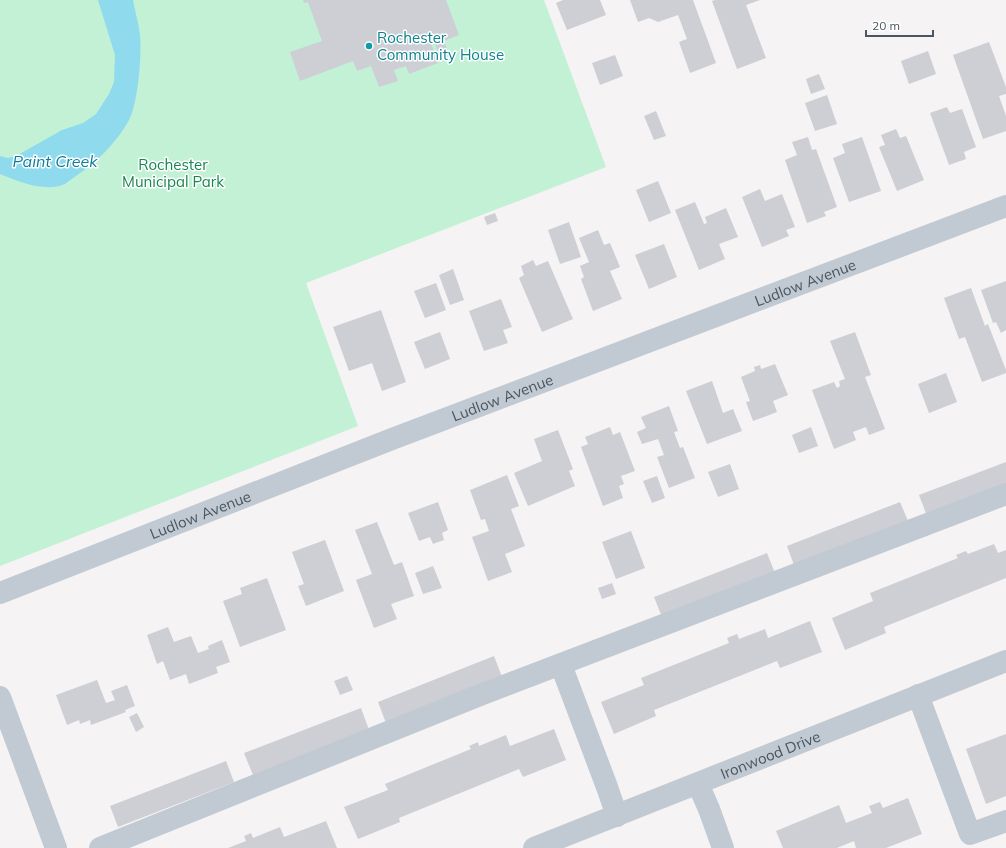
<svg xmlns="http://www.w3.org/2000/svg" width="1006" height="848" font-family="Mulish,sans-serif">
	<style>
		.green { fill: #c3f1d5 }
		.water { fill: #90daee }
		.building { fill: #cdcfd5 }
		.lines { fill: none; stroke-linecap: round; stroke-linejoin: round }
		.minor { stroke: #c1cad2; stroke-width: 22 }
		.culture-dot { fill: #0f9aa8; stroke: #fff; stroke-width: 1.5 }
		.labels { text-anchor: middle; dominant-baseline: central; stroke-width: 3; stroke-linejoin: round; paint-order: stroke }
		.culture-label { font-size: 15px; fill: #0d838f; stroke: #fff; text-anchor: start }
		.park-label { font-size: 15px; fill: #17864f; stroke: #fff }
		.street-label { font-size: 15px; fill: #4a5661; stroke: #fff }
		.water-label { font-size: 16px; font-style: italic; fill: #0c7c9b; stroke: #fff }
	</style>
	<rect width="100%" height="100%" fill="#f5f3f3"/>
	<polygon class="green" points="0,0 544,0 606,167 306,283 358,426 0,566"/>
	<path class="water" d="M98,0H133C135,12 139,24 140,36C142,54 138,104 129,120C120,137 102,157 87,168C80,173 72,179 65,184C46,193 17,181 0,174V156L8,158L16,156L62,130L83,123L96,114L109,94L114,82L115,55Z"/>
	<g class="building">
		<polygon points="303,0 446,0 459,35 444,41 447,49 438,52 433,38 430,40 438,63 409,74 406,66 394,70 398,81 379,87 371,66 357,71 353,61 300,81 290,52 322,41 308,2 304,3"/>
		<polygon points="563,0 600,0 606,15 567,30 556,3"/>
		<polygon points="630,0 693,0 716,63 690,73 679,42 687,39 678,15 658,22 649,18 638,22"/>
		<polygon points="715,0 760,0 746,5 766,58 737,69 712,1"/>
		<polygon points="989,42 1006,87 1006,94 999,96 1006,116 1006,131 983,139 953,55"/>
		<polygon points="928,51 936,74 909,84 901,61"/>
		<polygon points="615,55 623,76 600,85 592,63"/>
		<polygon points="819,74 825,89 811,94 806,79"/>
		<polygon points="827,95 837,124 815,131 805,103"/>
		<polygon points="947,107 950,113 962,109 976,147 964,152 966,159 949,165 930,113"/>
		<polygon points="656,111 666,136 654,140 644,116"/>
		<polygon points="896,129 900,138 906,136 924,180 897,191 879,147 885,145 881,135"/>
		<polygon points="808,137 812,150 816,149 837,207 824,212 826,216 807,223 785,160 797,155 792,142"/>
		<polygon points="862,137 881,191 849,202 833,158 845,153 842,144"/>
		<polygon points="658,181 671,213 649,222 636,190"/>
		<polygon points="760,189 765,201 782,194 795,227 786,230 789,236 762,247 742,197"/>
		<polygon points="695,202 704,224 707,223 705,217 726,208 738,237 719,244 725,259 699,270 675,210"/>
		<polygon points="495,213 498,221 487,225 484,217"/>
		<polygon points="569,222 581,257 560,264 548,230"/>
		<polygon points="598,230 604,245 610,243 620,267 610,271 622,299 593,311 581,279 584,277 580,266 589,262 579,238"/>
		<polygon points="664,244 677,277 649,289 635,255"/>
		<polygon points="533,260 536,266 548,261 573,319 542,332 519,278 524,275 521,266"/>
		<polygon points="453,269 464,300 450,305 439,275"/>
		<polygon points="1006,281 1006,330 1001,333 996,322 993,323 981,290"/>
		<polygon points="436,283 446,310 425,318 414,291"/>
		<polygon points="971,288 985,326 988,324 1006,370 1006,373 982,382 965,337 959,339 944,298"/>
		<polygon points="501,299 512,327 503,330 508,343 484,351 469,311"/>
		<polygon points="381,310 406,382 382,391 372,363 349,371 333,327"/>
		<polygon points="440,332 450,359 425,369 414,342"/>
		<polygon points="855,332 871,375 865,377 885,429 869,435 866,427 853,432 856,440 834,449 812,390 834,382 837,388 840,386 839,381 845,379 830,341"/>
		<polygon points="775,364 788,395 773,401 777,412 753,421 746,402 750,401 741,377 755,371 754,367 760,365 761,369"/>
		<polygon points="946,373 957,402 929,413 918,384"/>
		<polygon points="712,381 723,413 733,409 742,431 707,444 686,391"/>
		<polygon points="669,406 678,431 674,432 680,448 683,447 695,478 669,488 657,457 664,455 658,439 642,444 637,432 646,428 641,417"/>
		<polygon points="610,427 613,435 620,432 635,471 621,476 624,484 619,486 623,498 603,506 581,447 588,444 585,437"/>
		<polygon points="811,427 818,446 799,453 792,435"/>
		<polygon points="558,430 573,469 569,471 575,486 528,506 514,473 542,461 534,439"/>
		<polygon points="1006,462 1006,485 927,516 919,495"/>
		<polygon points="730,464 739,489 718,497 708,472"/>
		<polygon points="507,475 519,506 511,509 525,546 505,554 512,572 488,581 472,537 489,531 485,519 481,520 470,490"/>
		<polygon points="657,476 665,498 652,503 643,481"/>
		<polygon points="438,502 448,530 442,533 444,540 433,544 430,537 419,541 408,513"/>
		<polygon points="900,502 908,521 794,565 787,546"/>
		<polygon points="377,522 394,565 402,562 414,596 391,604 397,619 374,628 356,580 372,574 355,530"/>
		<polygon points="631,531 645,568 616,579 602,542"/>
		<polygon points="325,540 344,591 306,606 298,586 304,584 292,552"/>
		<polygon points="994,544 998,553 1006,550 1006,578 884,627 886,633 845,650 832,618 873,601 870,593 958,558 956,555 966,551 968,554"/>
		<polygon points="767,553 775,573 662,617 654,597"/>
		<polygon points="433,566 442,588 423,594 415,573"/>
		<polygon points="267,578 286,630 240,647 223,601 242,594 240,588"/>
		<polygon points="612,583 616,594 602,599 598,588"/>
		<polygon points="810,621 822,652 780,668 777,661 654,710 656,716 614,734 601,702 644,685 641,678 729,643 727,638 737,634 739,639 765,629 768,638"/>
		<polygon points="168,627 174,642 191,636 198,653 209,649 208,646 222,640 230,662 216,667 218,673 189,684 186,674 170,680 163,661 157,664 147,635"/>
		<polygon points="494,656 502,677 386,723 378,702"/>
		<polygon points="347,676 353,690 340,695 334,681"/>
		<polygon points="97,680 106,703 115,700 111,691 127,685 135,706 125,710 126,712 91,725 90,720 80,724 79,720 67,725 56,695"/>
		<polygon points="361,708 369,730 253,775 244,753"/>
		<polygon points="137,713 144,727 136,732 129,717"/>
		<polygon points="554,729 566,760 523,777 519,769 399,818 400,822 358,839 344,807 388,790 385,784 471,749 469,746 478,742 479,746 506,735 510,746"/>
		<polygon points="1006,734 1006,796 986,804 966,749"/>
		<polygon points="226,761 234,782 118,827 110,806"/>
		<polygon points="908,798 922,834 886,848 856,848 854,841 837,848 783,848 776,831 839,805 846,823 872,813 869,806 880,802 883,808"/>
		<polygon points="326,821 337,848 228,848 246,841 244,836 251,833 253,838 280,827 284,837"/>
	</g>
	<g class="lines">
		<g class="minor">
			<path id="s1" d="M0,593L392,439L1006,206"/>
			<polyline points="561,665 607,787 617,816"/>
			<polyline points="918,695 970,834 1006,821"/>
			<polyline points="0,697 56,848"/>
			<polyline points="698,784 709,809 723,848"/>
			<polyline points="100,848 480,695 1006,494"/>
			<path id="s2" d="M534,848L1006,661"/>
		</g>
	</g>
	<circle class="culture-dot" cx="369" cy="46" r="4"/>
	<g class="labels">
		<g class="culture-label">
			<text x="377" y="37">Rochester<tspan x="377" dy="17">Community House</tspan></text>
		</g>
		<g class="park-label">
			<text x="173" y="164">Rochester<tspan x="173" dy="17">Municipal Park</tspan></text>
		</g>
		<g class="street-label">
			<text stroke="none"><textPath href="#s1" startOffset="863">Ludlow Avenue</textPath></text>
			<text stroke="none"><textPath href="#s1" startOffset="539">Ludlow Avenue</textPath></text>
			<text stroke="none"><textPath href="#s1" startOffset="215">Ludlow Avenue</textPath></text>
			<text stroke="none"><textPath href="#s2" startOffset="254">Ironwood Drive</textPath></text>
		</g>
		<g class="water-label">
			<text x="55" y="161">Paint Creek</text>
		</g>
	</g>
	<path d="M866 30v6h67v-6" fill="none" stroke="#4a5661" stroke-width="2"/>
	<text x="872" y="30" font-size="12" fill="#4a5661" stroke="#ffffff" stroke-width="3" paint-order="stroke">20 m</text>
</svg>
